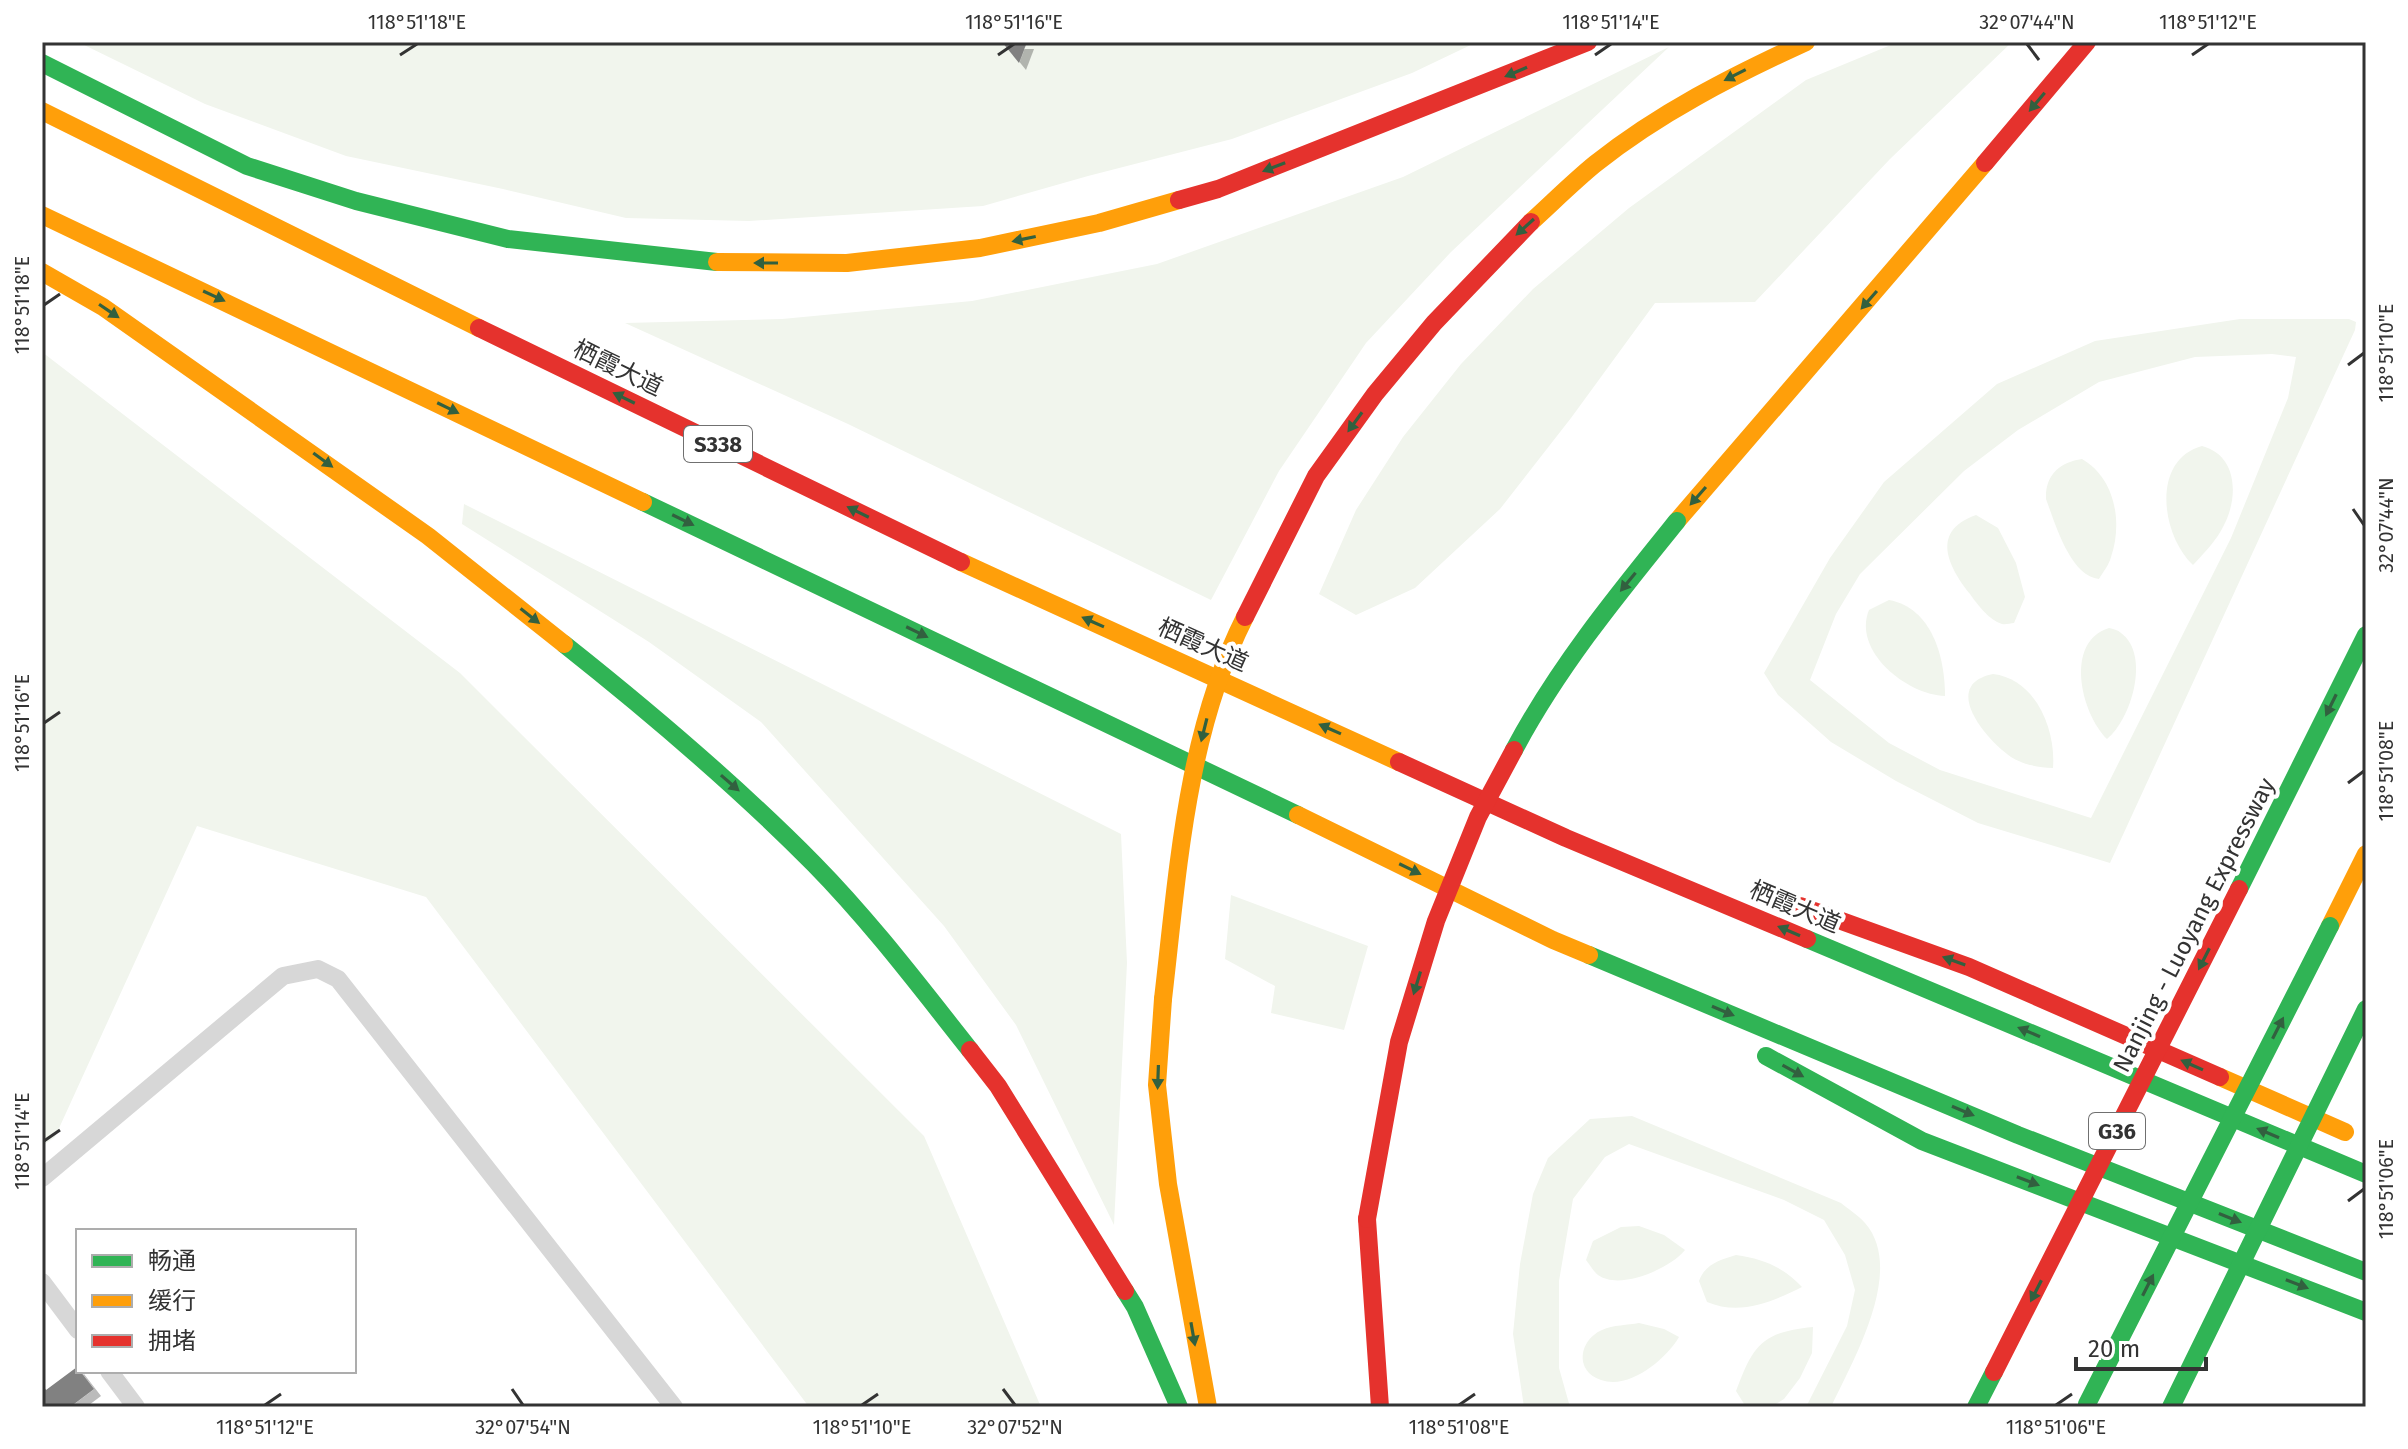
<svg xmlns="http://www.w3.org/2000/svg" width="2408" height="1449" font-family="'Fira Sans','Noto Sans SC',sans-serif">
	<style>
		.green { fill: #f1f5ed; fill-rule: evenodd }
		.building { fill: #818181; filter: url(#shadow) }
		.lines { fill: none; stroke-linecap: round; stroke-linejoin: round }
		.lane { stroke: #d7d7d7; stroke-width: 18 }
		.fast { stroke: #30b455; stroke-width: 18 }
		.slow { stroke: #ff9f0a; stroke-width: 18 }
		.jam { stroke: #e5322d; stroke-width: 18 }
		.fast-bridge { stroke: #30b455; stroke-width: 18 }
		.slow-bridge { stroke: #ff9f0a; stroke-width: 18 }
		.jam-bridge { stroke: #e5322d; stroke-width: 18 }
		.oneway { fill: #32603f }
		.ticks { fill: none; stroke: #333; stroke-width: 3 }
		.labels { text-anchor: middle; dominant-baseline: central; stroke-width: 8; stroke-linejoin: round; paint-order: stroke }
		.shield { fill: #fff; stroke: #707070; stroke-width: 2 }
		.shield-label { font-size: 22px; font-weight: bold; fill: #333 }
		.street-label { font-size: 24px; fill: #333; stroke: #fff }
		.neatline { fill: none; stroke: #333; stroke-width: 3 }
		.ticks-label { font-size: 20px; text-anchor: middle; fill: #333 }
	</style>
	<defs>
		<filter id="shadow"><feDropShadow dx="7" dy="7" stdDeviation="0" flood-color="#0004"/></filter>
	</defs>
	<rect width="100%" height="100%" fill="#fff"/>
	<g class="green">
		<polygon points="78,42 1477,42 1412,73 1232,139 1088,176 983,206 749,221 626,218 503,189 346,156 205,104"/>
		<polygon points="1898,42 2012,42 1890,159 1755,302 1655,303 1571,418 1500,509 1415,588 1356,615 1319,594 1356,510 1403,437 1461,364 1533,289 1629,208 1806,80"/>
		<polygon points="1669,47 1451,252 1366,343 1279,471 1211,600 848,424 625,323 782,319 972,301 1157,264 1403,177"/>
		<path d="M2240,319H2349L2356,322L2355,330L2110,863L1978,823L1896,781L1831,742L1778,695L1764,673L1830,558L1884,482L1997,384L2095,341ZM2272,354L2296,357L2288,398L2231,538L2091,818L1940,770L1889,743L1810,680L1836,614L1860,574L1964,471L2018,430L2099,382L2195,357Z"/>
		<polygon points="42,352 460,673 924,1136 1041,1407 809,1407 426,897 197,826 55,1137 42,1146"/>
		<path d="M2202,446C2237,455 2239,496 2224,525C2217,540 2204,553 2193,565C2161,535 2151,460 2202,446Z"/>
		<path d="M2082,459C2115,478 2123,522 2111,557C2109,565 2103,572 2099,579C2070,576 2055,523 2046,499C2045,475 2060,462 2082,459Z"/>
		<polygon points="464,504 1121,834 1127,963 1114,1225 1016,1025 944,926 761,722 649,642 462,524"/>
		<path d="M1976,515L1998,528L2016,563L2025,597L2014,623C2010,623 2006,625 2002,624C1989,620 1977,604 1970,594C1947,565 1931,531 1976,515Z"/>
		<path d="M1889,600C1932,608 1945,657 1945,696C1907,695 1852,651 1869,610Z"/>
		<path d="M2109,628C2113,629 2118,630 2121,633C2151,655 2131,720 2107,739C2081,713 2064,642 2109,628Z"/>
		<path d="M1993,674C2036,679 2056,730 2053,768C2037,767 2024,765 2011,757C1987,741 1939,685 1993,674Z"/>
		<polygon points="1231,895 1368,946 1344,1030 1271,1013 1275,986 1225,959"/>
		<path d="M1632,1116L1841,1203C1848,1209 1858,1215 1865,1223C1906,1270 1853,1360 1831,1407H1806L1847,1326L1855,1290L1845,1255L1824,1220L1784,1200L1629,1144L1605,1157L1573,1199L1559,1281V1368L1570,1407H1524L1513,1334L1520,1264L1533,1194L1548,1158L1590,1119Z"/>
		<path d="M1639,1226L1664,1235L1685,1250C1671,1268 1620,1291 1598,1275C1594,1272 1590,1265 1586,1260L1593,1241L1621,1227Z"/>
		<path d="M1736,1255C1764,1259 1783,1267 1802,1287C1772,1302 1740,1316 1707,1302L1699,1281C1705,1264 1720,1260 1736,1255Z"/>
		<path d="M1639,1323L1664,1329L1679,1337C1666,1359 1630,1390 1601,1380C1574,1371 1579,1340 1602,1330C1613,1325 1628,1325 1639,1323Z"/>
		<path d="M1813,1327L1812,1353L1800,1378L1784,1399L1771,1407H1746L1736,1391C1753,1345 1762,1332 1813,1327Z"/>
	</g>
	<g class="building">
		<polygon points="1002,42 1027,42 1019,63"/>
		<polygon points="77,1367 94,1389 70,1407 42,1407 42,1384 46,1390"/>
	</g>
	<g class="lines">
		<g class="lane">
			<polyline points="42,1178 283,976 318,969 338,979 674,1407"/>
			<polyline points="42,1282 78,1330"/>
			<polyline points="109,1371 136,1407"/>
		</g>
		<g class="fast">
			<polyline points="42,63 247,166 356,201 508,239 717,262"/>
			<polyline points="643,502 1298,815"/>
			<path d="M564,644C651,713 736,785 814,864C871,922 920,987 970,1050"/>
			<polyline points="2239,889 2366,635"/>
			<polyline points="1807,939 2366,1174"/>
			<polyline points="1589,955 2018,1135 2366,1272"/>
			<polyline points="1766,1056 1922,1141 2366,1312"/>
			<polyline points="1125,1291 1135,1307 1179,1407"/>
			<polyline points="1976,1407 1994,1372"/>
		</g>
		<g class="slow">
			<polyline points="42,111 479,328"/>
			<polyline points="42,215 643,502"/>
			<polyline points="717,262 847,263 980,248 1099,223 1179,200"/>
			<polyline points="42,272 103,307 428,536 564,644"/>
			<polyline points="1677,521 1985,163"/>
			<polyline points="961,562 1399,762"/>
			<polyline points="1298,815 1553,940 1589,955"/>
			<polyline points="2330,926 2366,854"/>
			<polyline points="1163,999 1157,1085 1168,1184 1208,1407"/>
			<polyline points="2220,1077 2345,1132"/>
		</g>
		<g class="jam">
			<polyline points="1985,163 2087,42"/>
			<polyline points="1179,200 1218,189 1588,42"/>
			<polyline points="479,328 961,562"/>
			<polyline points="1399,762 1566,838 1807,939"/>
			<polyline points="1800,906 1969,967 2220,1077"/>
			<polyline points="970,1050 998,1086 1125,1291"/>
			<polyline points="1367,1219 1380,1407"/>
		</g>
		<g class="fast-bridge">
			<path d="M1514,750C1558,667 1618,594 1677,521"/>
			<polyline points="2087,1404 2330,926"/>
			<polyline points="2171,1407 2366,1009"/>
		</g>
		<g class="slow-bridge">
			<path d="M1531,222C1552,203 1573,182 1595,164C1659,113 1732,76 1806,42"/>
			<path d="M1163,999C1178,871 1186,734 1245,617"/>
		</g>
		<g class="jam-bridge">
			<polyline points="1245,617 1316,476 1375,394 1434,323 1531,222"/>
			<polyline points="1367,1219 1399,1042 1436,921 1478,817 1514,750"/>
			<polyline points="1994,1372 2239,889"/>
		</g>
	</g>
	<defs><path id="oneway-solid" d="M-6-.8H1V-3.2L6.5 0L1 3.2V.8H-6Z" transform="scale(2)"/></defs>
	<g class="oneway">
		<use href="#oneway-solid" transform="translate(1516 72) rotate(157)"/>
		<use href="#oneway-solid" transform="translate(1735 75) rotate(153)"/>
		<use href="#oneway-solid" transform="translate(2037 102) rotate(130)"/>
		<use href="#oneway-solid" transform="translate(1274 167) rotate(159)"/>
		<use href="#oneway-solid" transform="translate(1525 227) rotate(138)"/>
		<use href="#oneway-solid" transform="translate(1024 239) rotate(168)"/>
		<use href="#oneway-solid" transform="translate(766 263) rotate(-180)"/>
		<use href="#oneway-solid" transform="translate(214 296) rotate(25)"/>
		<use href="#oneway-solid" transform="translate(1869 300) rotate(131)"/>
		<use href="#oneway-solid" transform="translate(109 311) rotate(34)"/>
		<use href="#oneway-solid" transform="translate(624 398) rotate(-154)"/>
		<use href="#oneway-solid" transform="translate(448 408) rotate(26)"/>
		<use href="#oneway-solid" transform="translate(1355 422) rotate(126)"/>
		<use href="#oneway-solid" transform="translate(323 460) rotate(36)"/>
		<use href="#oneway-solid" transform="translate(1698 496) rotate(131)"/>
		<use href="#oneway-solid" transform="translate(858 512) rotate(-154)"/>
		<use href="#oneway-solid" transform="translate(683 520) rotate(26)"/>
		<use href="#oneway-solid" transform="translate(1628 582) rotate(129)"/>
		<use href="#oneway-solid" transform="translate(530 616) rotate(38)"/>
		<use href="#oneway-solid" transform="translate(1093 622) rotate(-156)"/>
		<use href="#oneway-solid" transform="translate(917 632) rotate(26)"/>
		<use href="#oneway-solid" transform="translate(2331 705) rotate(116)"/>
		<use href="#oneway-solid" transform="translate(1330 729) rotate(-156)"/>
		<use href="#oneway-solid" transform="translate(1204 730) rotate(104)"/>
		<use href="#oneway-solid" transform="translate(730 783) rotate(41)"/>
		<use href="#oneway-solid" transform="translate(1410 869) rotate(26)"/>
		<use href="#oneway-solid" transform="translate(1789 931) rotate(-157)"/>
		<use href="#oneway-solid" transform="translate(2204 959) rotate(117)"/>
		<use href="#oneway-solid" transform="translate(1954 961) rotate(-160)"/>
		<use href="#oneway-solid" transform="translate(1417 983) rotate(107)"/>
		<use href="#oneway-solid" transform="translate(1723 1011) rotate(23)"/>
		<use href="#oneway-solid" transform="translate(2278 1028) rotate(-63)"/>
		<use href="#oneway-solid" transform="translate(2029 1032) rotate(-157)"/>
		<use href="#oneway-solid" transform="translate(2192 1065) rotate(-156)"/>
		<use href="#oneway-solid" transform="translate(1793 1071) rotate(29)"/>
		<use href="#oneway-solid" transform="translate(1158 1077) rotate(92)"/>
		<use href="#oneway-solid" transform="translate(1963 1111) rotate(23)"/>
		<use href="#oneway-solid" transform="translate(2268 1133) rotate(-157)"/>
		<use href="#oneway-solid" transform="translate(2028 1181) rotate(21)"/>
		<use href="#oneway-solid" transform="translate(2230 1218) rotate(22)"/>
		<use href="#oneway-solid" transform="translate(2297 1284) rotate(21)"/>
		<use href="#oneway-solid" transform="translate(2148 1285) rotate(-63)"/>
		<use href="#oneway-solid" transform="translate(2036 1291) rotate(117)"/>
		<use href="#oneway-solid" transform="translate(1193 1334) rotate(80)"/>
	</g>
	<path class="ticks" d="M2027,44L2039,60M400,55L417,44M998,55L1014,44M1595,55L1611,44M2192,55L2208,44M44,305L60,294M2348,365L2364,353M2353,509L2364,525M44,723L60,712M2348,783L2364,771M44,1141L60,1130M2348,1201L2364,1189M512,1389L523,1405M1003,1389L1015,1405M265,1405L281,1394M862,1405L878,1394M1459,1405L1475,1394M2056,1405L2072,1394"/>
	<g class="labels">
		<g class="shield">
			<rect x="684" y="426" width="68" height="36" rx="6"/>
			<rect x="2089" y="1113" width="56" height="36" rx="6"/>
		</g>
		<g class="shield-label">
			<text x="718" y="444">S338</text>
			<text x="2117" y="1131">G36</text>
		</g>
		<g class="street-label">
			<text transform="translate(618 368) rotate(26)">栖霞大道</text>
			<text transform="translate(1203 645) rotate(24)">栖霞大道</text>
			<text transform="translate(1795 907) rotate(23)">栖霞大道</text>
			<text transform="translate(2194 925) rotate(-63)">Nanjing - Luoyang Expressway</text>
		</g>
	</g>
	<rect width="2408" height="1449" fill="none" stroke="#ffffff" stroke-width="88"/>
	<rect x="76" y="1229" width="280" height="144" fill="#ffffff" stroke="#adadad" stroke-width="2"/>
	<rect x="92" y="1255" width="40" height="12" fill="#30b455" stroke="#adadad" stroke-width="2"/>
	<text x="148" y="1269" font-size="24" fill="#333333">畅通</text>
	<rect x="92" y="1295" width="40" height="12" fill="#ff9f0a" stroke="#adadad" stroke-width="2"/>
	<text x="148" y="1309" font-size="24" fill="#333333">缓行</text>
	<rect x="92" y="1335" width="40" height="12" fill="#e5322d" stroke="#adadad" stroke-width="2"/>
	<text x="148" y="1349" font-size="24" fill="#333333">拥堵</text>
	<path d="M2076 1357v12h130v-12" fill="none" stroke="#333333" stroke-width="4"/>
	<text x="2088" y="1357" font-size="24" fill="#333333" stroke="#ffffff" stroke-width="6" paint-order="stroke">20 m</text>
	<rect x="44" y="44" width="2320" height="1361" class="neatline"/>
	<g class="ticks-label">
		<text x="417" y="29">118°51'18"E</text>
		<text x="1014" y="29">118°51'16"E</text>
		<text x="1611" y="29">118°51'14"E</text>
		<text x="2027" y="29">32°07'44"N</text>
		<text x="2208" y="29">118°51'12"E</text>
		<text transform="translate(22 305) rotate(-90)" y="7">118°51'18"E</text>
		<text transform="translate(2386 353) rotate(-90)" y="7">118°51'10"E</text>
		<text transform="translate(2386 525) rotate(-90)" y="7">32°07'44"N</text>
		<text transform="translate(22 723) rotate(-90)" y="7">118°51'16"E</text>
		<text transform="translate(2386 771) rotate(-90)" y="7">118°51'08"E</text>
		<text transform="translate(22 1141) rotate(-90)" y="7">118°51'14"E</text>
		<text transform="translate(2386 1189) rotate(-90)" y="7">118°51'06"E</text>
		<text x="265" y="1434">118°51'12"E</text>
		<text x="523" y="1434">32°07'54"N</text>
		<text x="862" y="1434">118°51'10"E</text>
		<text x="1015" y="1434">32°07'52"N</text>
		<text x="1459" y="1434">118°51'08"E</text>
		<text x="2056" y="1434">118°51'06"E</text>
	</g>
</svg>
